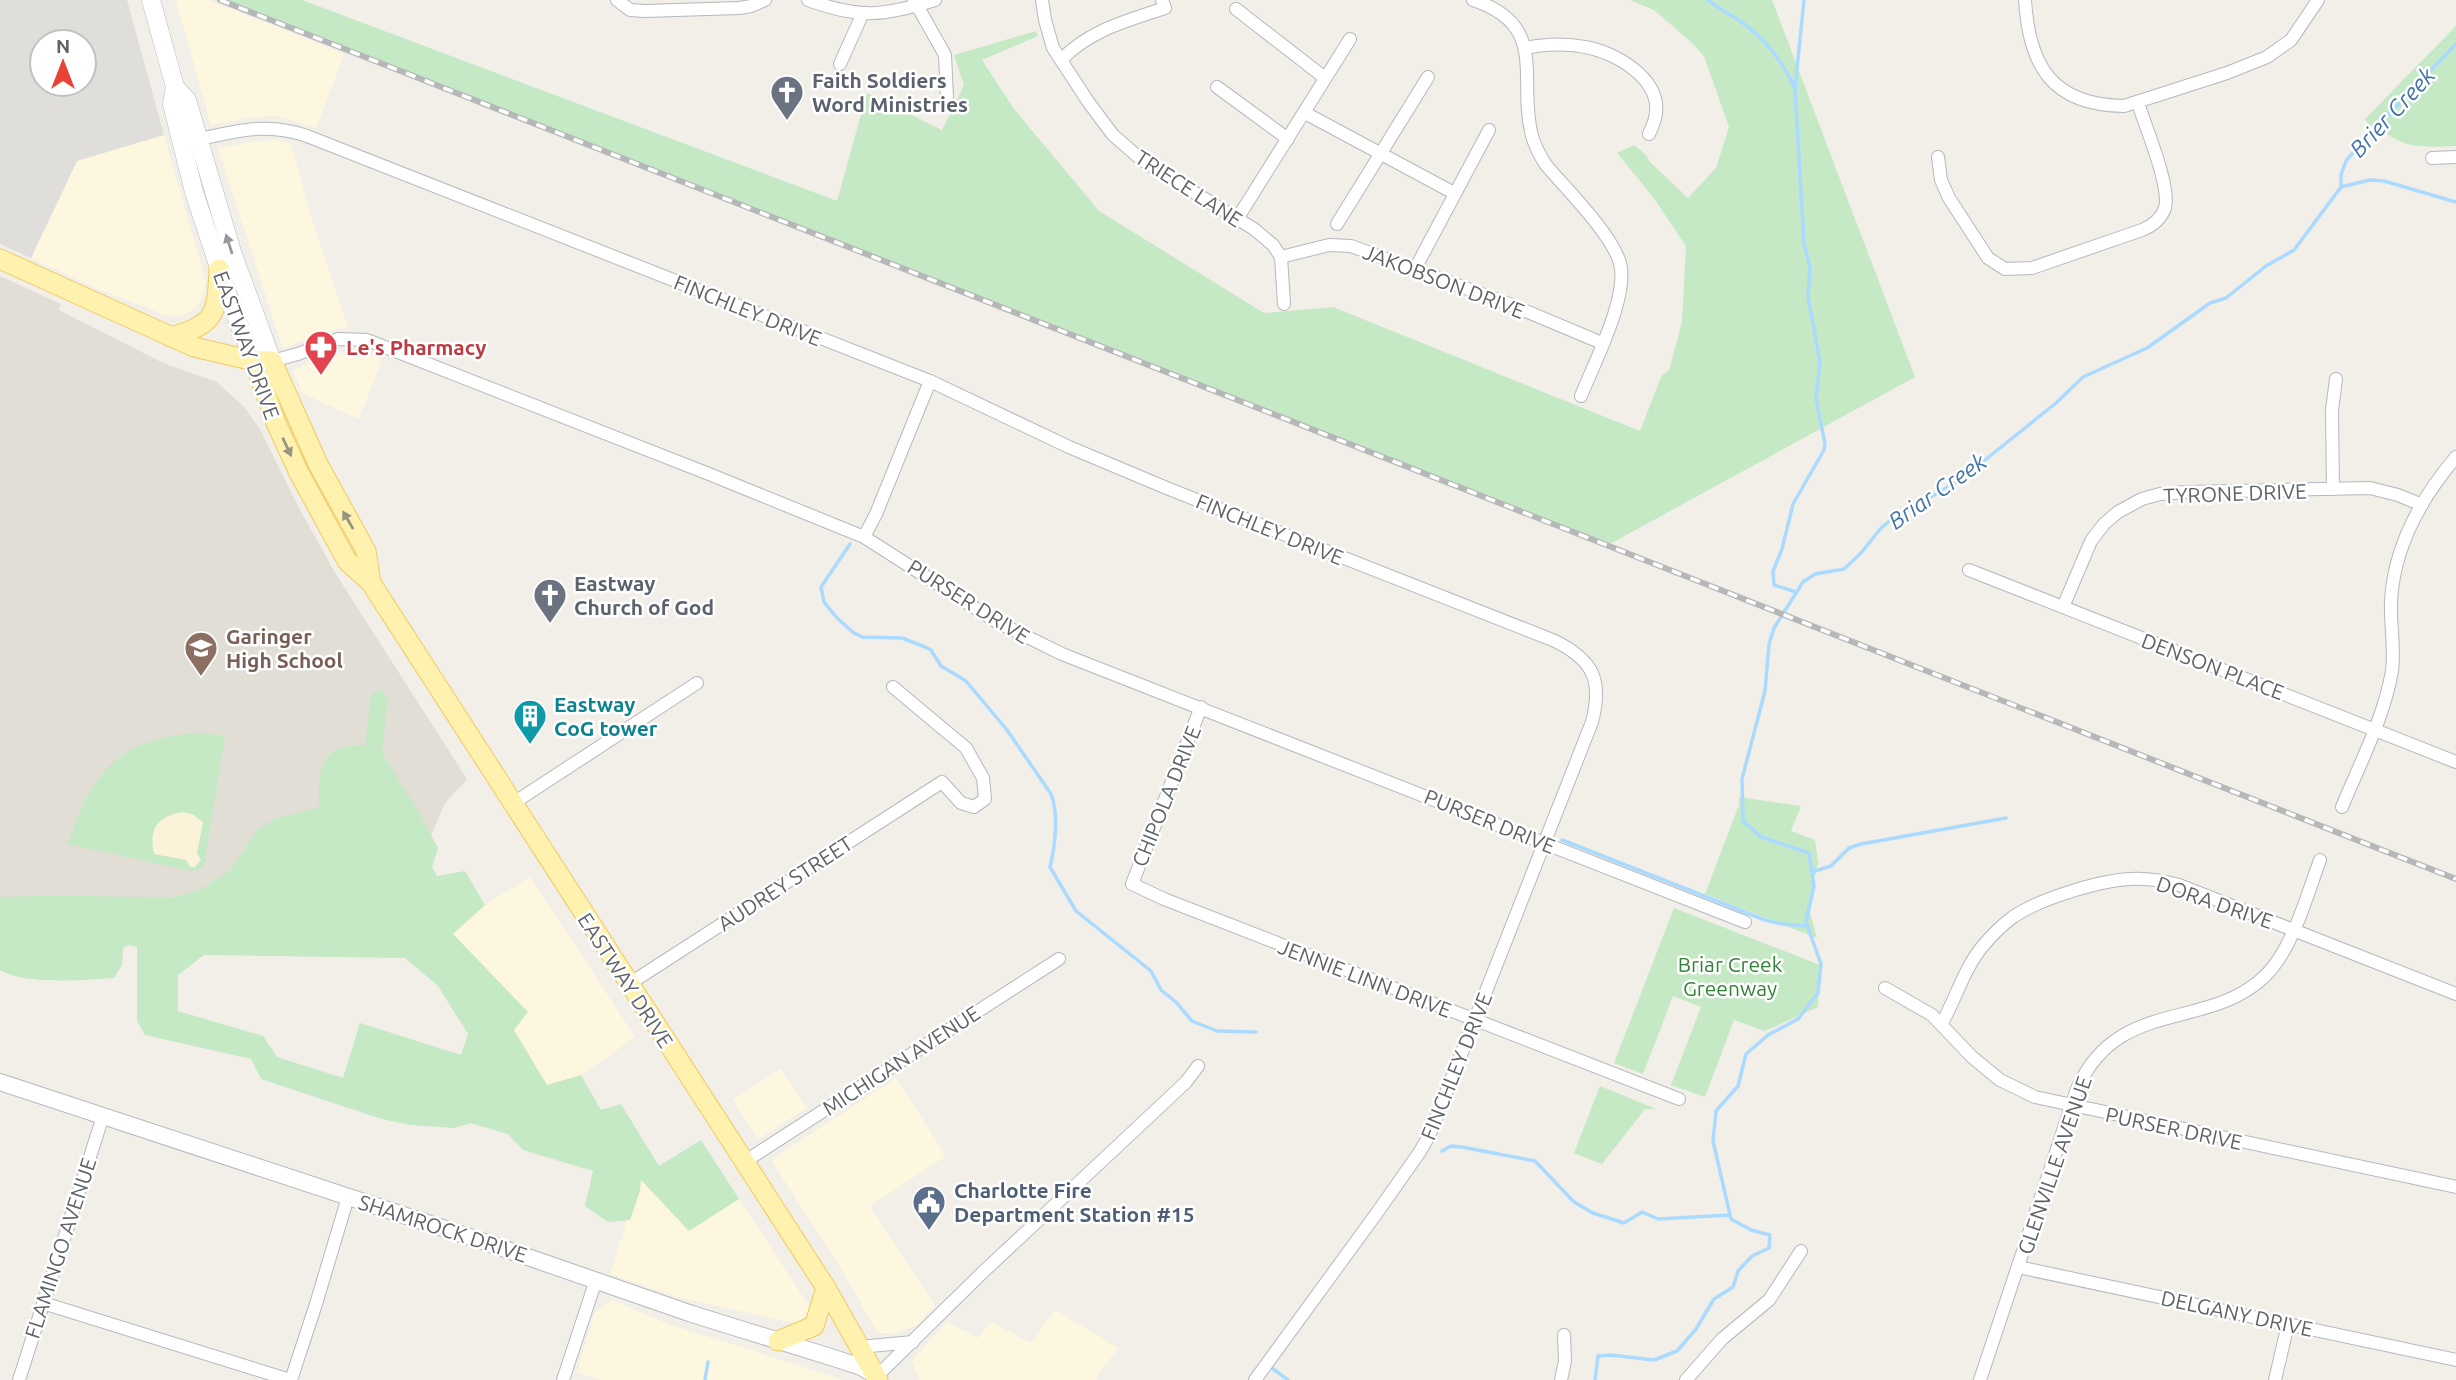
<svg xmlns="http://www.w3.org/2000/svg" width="2456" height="1380" font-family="Ubuntu,sans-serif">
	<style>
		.commercial { fill: #fef7e0 }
		.industrial { fill: #e0deda; fill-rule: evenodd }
		.education { fill: #e1ded6 }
		.green { fill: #c5e8c5; fill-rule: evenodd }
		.sand { fill: #fbf3d9 }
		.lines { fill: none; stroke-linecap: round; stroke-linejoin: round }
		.stream { stroke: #aadaff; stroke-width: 3.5 }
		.minor-casing { stroke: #b5b8bc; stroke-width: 14 }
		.tertiary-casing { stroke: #b5b8bc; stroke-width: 18 }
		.secondary-casing { stroke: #b6babf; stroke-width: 19 }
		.primary-casing { stroke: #f2c960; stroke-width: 21 }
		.minor { stroke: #fff; stroke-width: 12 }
		.tertiary { stroke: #fff; stroke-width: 16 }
		.secondary { stroke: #fff; stroke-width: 18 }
		.primary { stroke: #fff2af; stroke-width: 19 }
		.rail-casing { stroke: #b6b7b8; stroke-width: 6 }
		.rail { stroke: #fff; stroke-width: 3.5; stroke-dasharray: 10; stroke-linecap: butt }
		.oneway { fill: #979a9d }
		.oneway2 { fill: #979581 }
		.labels { text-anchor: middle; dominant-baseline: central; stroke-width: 5; stroke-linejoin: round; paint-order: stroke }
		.worship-label { font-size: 21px; font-weight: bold; fill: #5b616d; stroke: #fff; text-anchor: start }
		.street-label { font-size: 21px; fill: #5f6368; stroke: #fff }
		.health-label { font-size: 21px; font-weight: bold; fill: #be3a42; stroke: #fff; text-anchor: start }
		.education-label { font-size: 21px; font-weight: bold; fill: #785e54; stroke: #fff; text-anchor: start }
		.culture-label { font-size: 21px; font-weight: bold; fill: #0d838f; stroke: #fff; text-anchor: start }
		.park-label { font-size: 21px; fill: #348238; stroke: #fff }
		.service-label { font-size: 21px; font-weight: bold; fill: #4e5e75; stroke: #fff; text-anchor: start }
		.water-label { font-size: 23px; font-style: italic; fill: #4174aa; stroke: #fff }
	</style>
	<rect width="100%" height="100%" fill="#f1efe8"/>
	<g class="commercial">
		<polygon points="176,0 209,0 344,54 316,128 277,116 253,117 211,125"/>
		<polygon points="164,135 206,282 201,302 190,312 181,316 165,315 96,288 31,258 77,161"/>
		<polygon points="275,140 291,144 311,216 348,327 319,333 283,349 218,148 257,141"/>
		<polygon points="349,351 364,353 382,360 359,419 302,393 293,371 320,358"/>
		<polygon points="530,877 635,1037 555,1094 419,947"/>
		<polygon points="781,1069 807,1108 758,1139 732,1100"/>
		<polygon points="896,1078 946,1156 870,1206 935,1306 916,1326 894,1333 878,1333 839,1265 771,1160"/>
		<polygon points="640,1179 689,1231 739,1199 811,1309 799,1324 682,1298 610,1274"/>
		<polygon points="612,1300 668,1324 844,1380 600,1380 577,1372 595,1312"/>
		<polygon points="1055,1310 1118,1348 1096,1378 1098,1380 919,1380 912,1361 947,1322 978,1338 991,1322 1031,1343"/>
	</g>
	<path class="industrial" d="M0,0H127L164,135L77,161L31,258L0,244ZM42,42H84V84H42Z"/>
	<polygon class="education" points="0,276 61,304 59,310 163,363 217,382 245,408 260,429 300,510 337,576 467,779 445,803 379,955 0,929"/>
	<g class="green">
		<polygon points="221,0 302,0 837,201 867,93 942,130 964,85 954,55 1036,31 1038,36 982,60 1014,109 1099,211 1264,313 1333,307 1640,431 1662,375 1669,370 1682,322 1686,246 1653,197 1617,153 1634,145 1646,155 1649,161 1688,198 1716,168 1729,127 1704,56 1690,41 1654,10 1630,0 1772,0 1915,377 1608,545"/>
		<path d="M2456,26V146C2428,147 2405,150 2382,130L2374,131L2365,119Z"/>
		<path d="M381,689L388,699L382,753L414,804L438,848L432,867L437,876L465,871L485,905L453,934L528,1012L514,1030L547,1085L581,1075L601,1110L621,1104L659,1166L701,1140L739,1199L689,1231L641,1180L640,1191L630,1220L608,1222L585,1206L593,1171L523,1150L508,1134L470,1123L455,1128L410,1125L382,1119L261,1079L251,1059L145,1035L137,1021V947L129,945L123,948L122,965L114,978C84,980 25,985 0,970V897L56,895L172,898L201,889L230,870L258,829L277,818L319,807C319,785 316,757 342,747C348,745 358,746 365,746L371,695ZM204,955L405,958L438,986L468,1034L461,1055L360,1023L343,1078L277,1057L263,1036L178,1011V975Z"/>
		<path d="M202,733L225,736L204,866L196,871L186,870L68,844C92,771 121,736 202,733Z"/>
		<polygon points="1739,797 1801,806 1791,831 1815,840 1818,863 1808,906 1817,938 1705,894 1739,805"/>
		<polygon points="1674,908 1820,965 1818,1007 1765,1031 1734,1020 1705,1097 1671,1085 1701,1007 1673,996 1643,1074 1614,1063"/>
		<polygon points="1600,1086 1656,1109 1645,1109 1602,1164 1574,1153"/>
	</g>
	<path class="sand" d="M182,812L192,814L203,822L197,853L201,860L195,867H190L186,860L154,854C149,829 156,817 182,812Z"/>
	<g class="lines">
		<g class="stream">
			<path d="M1708,0C1718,8 1729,14 1740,21C1763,36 1786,65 1795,90L1804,244L1810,267L1808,297L1820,361L1816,399L1825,444L1824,450L1793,504L1782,549L1773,571L1774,585L1796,592"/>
			<polyline points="1795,88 1804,0"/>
			<polyline points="2341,187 2341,175 2346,161 2362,142 2456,44"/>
			<polyline points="2341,187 2370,180 2384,181 2456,202"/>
			<path d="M850,544L821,587L824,602L837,618L854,633L862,637L902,638L925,647L931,650L941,666L966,681L1007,730L1051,794C1059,813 1055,847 1050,867L1076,911L1151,971L1161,990L1176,1002L1192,1021L1217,1031L1256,1032"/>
			<polyline points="1562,840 1765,920 1782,924 1807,926"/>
			<polyline points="1812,872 1831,866 1849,848 1861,844 2006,818"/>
			<polyline points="1442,1151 1451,1146 1462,1147 1535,1161 1574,1202 1593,1213 1624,1223 1642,1212 1658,1219 1730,1215"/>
			<polyline points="1273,1369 1288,1380"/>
			<polyline points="705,1380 708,1362"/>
			<polyline points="1595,1380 1598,1356 1611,1355 1654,1360 1677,1351 1696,1329 1714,1299 1733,1287 1738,1271 1752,1256 1769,1248 1770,1235 1751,1230 1731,1219 1713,1141 1716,1111 1738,1086 1746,1054 1768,1035 1798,1019 1818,993 1821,964 1806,922 1814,886 1809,853 1761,837 1743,821 1742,779 1765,691 1769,644 1774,628 1803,582 1815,574 1844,569 1861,553 1881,528 1891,520 1960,480 2056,403 2083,377 2147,348 2210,303 2226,298 2266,266 2294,250 2341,187"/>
		</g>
		<defs>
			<g id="minor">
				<polyline points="617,0 630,10 645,11 739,8 751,6 765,0"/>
				<path d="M808,0C860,19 884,16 935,0"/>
				<polyline points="914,0 945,55 947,97"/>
				<polyline points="1042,0 1045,20 1053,48 1089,103 1113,135 1143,161 1254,229 1273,245 1281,257 1284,304"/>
				<path d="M1473,0C1550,25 1517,79 1532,136C1535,146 1540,156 1546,165C1567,190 1611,233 1620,263C1629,297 1594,363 1581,396"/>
				<path d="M2025,0C2029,66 2052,105 2124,106L2227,73L2267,57L2291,40L2318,0"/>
				<polyline points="1236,9 1325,78"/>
				<path d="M1525,48C1545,44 1565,43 1585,47C1615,52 1660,78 1656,113C1655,121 1652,128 1649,134"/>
				<path d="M1061,60C1090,30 1126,21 1165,8L1162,0"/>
				<polyline points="840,64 862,15"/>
				<polyline points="1217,87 1288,139"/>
				<polyline points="1305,113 1454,193"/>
				<path d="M199,139C239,131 267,122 307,136L930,381L1069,447L1169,489L1555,641C1593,660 1603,680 1592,722L1429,1136L1419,1153L1379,1210L1255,1380"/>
				<path d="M1938,157L1941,180L1949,198L1988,258L2005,269L2032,268L2142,230C2152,226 2161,219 2165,208C2171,186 2145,126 2138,103"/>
				<polyline points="2432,158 2456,157"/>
				<polyline points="1237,219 1350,39"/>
				<polyline points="1337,224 1428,77"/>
				<polyline points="1281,257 1329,245 1351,246 1509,304 1602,343"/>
				<polyline points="1415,269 1489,130"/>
				<polyline points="272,361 298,354 338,339 367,340 709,474 864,537 997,622 1062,654 1745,922"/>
				<polyline points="2333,489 2332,410 2336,379"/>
				<polyline points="864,537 876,514 930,381"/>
				<polyline points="1969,570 2456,762"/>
				<polyline points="2063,607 2091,541 2104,524 2118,512 2142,499 2160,494 2187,492 2370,488 2398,495 2422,505"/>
				<polyline points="1201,707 1132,884 1164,899 1679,1099"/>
				<polyline points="512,804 697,683"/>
				<path d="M2342,807C2360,763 2384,718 2392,671C2395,648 2390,624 2391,601C2394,547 2422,497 2456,457"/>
				<polyline points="629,984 942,782 961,803 974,807 985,799 983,778 966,748 893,687"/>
				<polyline points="1885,988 1932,1015 1972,1057 2000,1080 2035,1097 2456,1187"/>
				<path d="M1942,1023C1956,998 1964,969 1982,947C1991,936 2002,925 2013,917C2041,898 2108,877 2142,879C2155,879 2167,882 2179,885L2456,994"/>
				<polyline points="744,1162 1059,959"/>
				<polyline points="2018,1267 2456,1360"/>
				<polyline points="43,1303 290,1380"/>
				<polyline points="859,1347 913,1342"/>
				<polyline points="877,1376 981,1274 1186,1082 1198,1066"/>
				<polyline points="19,1380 103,1116"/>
				<polyline points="291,1380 316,1304 348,1197"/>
				<polyline points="563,1380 596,1280"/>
				<polyline points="1561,1380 1565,1361 1564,1335"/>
				<polyline points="1686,1380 1722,1339 1769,1300 1801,1251"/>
				<path d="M1980,1380L2077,1089C2118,996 2209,1032 2266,975C2293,948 2307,895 2320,860"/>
				<polyline points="2275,1380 2288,1324"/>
			</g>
			<polyline id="tertiary" points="0,1082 476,1239 692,1314 837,1359 861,1367 877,1376"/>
			<g id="secondary">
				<polyline points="151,0 175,87 187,100 232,252 272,361"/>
				<polyline points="175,87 172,104 194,192 231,304 254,361"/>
			</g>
			<g id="primary">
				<polyline points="0,259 194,347 254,361 272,361 318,464 366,551 371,583"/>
				<path d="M171,337C216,324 217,314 219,269"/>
				<polyline points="254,361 276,423 299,473 347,561 371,583 826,1288 878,1380"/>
				<polyline points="778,1341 814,1326 826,1288"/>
			</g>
		</defs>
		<use href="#minor" class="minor-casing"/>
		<use href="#tertiary" class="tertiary-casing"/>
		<use href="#secondary" class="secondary-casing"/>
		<use href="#primary" class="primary-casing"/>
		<use href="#minor" class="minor"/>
		<use href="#tertiary" class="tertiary"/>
		<use href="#secondary" class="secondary"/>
		<use href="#primary" class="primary"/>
		<defs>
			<polyline id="rail" points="220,0 2456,879"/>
		</defs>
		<use href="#rail" class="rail-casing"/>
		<use href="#rail" class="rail"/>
	</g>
	<defs><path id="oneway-solid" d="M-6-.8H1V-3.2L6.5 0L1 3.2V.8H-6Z" transform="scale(1.75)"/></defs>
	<use class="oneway" href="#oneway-solid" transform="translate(229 244) rotate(-108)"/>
	<g class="oneway2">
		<use href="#oneway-solid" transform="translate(287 447) rotate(65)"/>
		<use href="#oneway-solid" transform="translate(348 520) rotate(-120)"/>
	</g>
	<defs>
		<symbol id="church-pin" viewBox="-11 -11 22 30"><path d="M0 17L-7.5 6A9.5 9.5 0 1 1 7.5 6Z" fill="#6b7280" stroke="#fff"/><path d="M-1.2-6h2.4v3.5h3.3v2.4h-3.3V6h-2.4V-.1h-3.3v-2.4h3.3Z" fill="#fff"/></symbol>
		<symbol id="pharmacy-pin" viewBox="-11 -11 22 30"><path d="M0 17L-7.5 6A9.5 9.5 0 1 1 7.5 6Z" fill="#e0444e" stroke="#fff"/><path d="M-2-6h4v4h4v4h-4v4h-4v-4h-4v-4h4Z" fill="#fff"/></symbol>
		<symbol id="school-pin" viewBox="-11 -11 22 30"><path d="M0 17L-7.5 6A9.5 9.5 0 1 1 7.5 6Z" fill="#8d6e63" stroke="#fff"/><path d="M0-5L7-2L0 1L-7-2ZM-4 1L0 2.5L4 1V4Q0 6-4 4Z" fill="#fff"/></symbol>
		<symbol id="building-pin" viewBox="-11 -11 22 30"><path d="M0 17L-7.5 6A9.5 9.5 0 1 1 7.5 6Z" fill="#0f9aa8" stroke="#fff"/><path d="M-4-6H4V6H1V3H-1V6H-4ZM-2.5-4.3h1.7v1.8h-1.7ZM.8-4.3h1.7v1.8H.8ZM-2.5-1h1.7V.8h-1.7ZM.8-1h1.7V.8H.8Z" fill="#fff"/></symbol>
		<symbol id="civic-pin" viewBox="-11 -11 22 30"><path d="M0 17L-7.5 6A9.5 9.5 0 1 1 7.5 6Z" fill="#5c6f8a" stroke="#fff"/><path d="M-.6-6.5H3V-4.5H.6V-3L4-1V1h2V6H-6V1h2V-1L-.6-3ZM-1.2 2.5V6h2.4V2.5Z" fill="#fff"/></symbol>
	</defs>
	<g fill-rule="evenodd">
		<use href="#church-pin" x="768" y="73" width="38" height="52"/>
		<use href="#pharmacy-pin" x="302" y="328" width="38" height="52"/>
		<use href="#church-pin" x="531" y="576" width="38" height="52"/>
		<use href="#school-pin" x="182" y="629" width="38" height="52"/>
		<use href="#building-pin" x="511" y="697" width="38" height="52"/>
		<use href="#civic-pin" x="910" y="1183" width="38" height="52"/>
	</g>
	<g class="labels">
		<g class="worship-label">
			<text x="812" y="80">Faith Soldiers<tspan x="812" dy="24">Word Ministries</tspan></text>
			<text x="574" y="583">Eastway<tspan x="574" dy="24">Church of God</tspan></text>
		</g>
		<g class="street-label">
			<text transform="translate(1189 188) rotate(33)">TRIECE LANE</text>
			<text transform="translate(1444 281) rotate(21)">JAKOBSON DRIVE</text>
			<text transform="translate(748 310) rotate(22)">FINCHLEY DRIVE</text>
			<text transform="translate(247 345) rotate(70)">EASTWAY DRIVE</text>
			<text transform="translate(2235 493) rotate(-2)">TYRONE DRIVE</text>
			<text transform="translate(1270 529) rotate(22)">FINCHLEY DRIVE</text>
			<text transform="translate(969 601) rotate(32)">PURSER DRIVE</text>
			<text transform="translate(2213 666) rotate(21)">DENSON PLACE</text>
			<text transform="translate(1166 796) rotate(-68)">CHIPOLA DRIVE</text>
			<text transform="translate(1490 821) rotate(22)">PURSER DRIVE</text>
			<text transform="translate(785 883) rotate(-33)">AUDREY STREET</text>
			<text transform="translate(2215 902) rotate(19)">DORA DRIVE</text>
			<text transform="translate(1365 978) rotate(21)">JENNIE LINN DRIVE</text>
			<text transform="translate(626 980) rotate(57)">EASTWAY DRIVE</text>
			<text transform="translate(901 1060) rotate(-33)">MICHIGAN AVENUE</text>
			<text transform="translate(1456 1066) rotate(-68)">FINCHLEY DRIVE</text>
			<text transform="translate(2174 1128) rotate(12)">PURSER DRIVE</text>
			<text transform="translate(2054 1165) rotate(-71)">GLENVILLE AVENUE</text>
			<text transform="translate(443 1228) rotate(18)">SHAMROCK DRIVE</text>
			<text transform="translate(60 1248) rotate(-72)">FLAMINGO AVENUE</text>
			<text transform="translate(2237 1313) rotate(12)">DELGANY DRIVE</text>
		</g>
		<g class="health-label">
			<text x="346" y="347">Le's Pharmacy</text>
		</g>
		<g class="education-label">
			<text x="226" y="636">Garinger<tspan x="226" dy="24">High School</tspan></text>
		</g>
		<g class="culture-label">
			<text x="554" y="704">Eastway<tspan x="554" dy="24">CoG tower</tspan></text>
		</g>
		<g class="park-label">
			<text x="1730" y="964">Briar Creek<tspan x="1730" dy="24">Greenway</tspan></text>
		</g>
		<g class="service-label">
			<text x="954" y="1190">Charlotte Fire<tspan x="954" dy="24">Department Station #15</tspan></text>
		</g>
		<g class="water-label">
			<text transform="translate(2392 112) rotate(-47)">Brier Creek</text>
			<text transform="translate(1937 491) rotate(-35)">Briar Creek</text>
		</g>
	</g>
	<g transform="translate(63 63)"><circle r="33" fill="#ffffff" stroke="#bfc1c3" stroke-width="2"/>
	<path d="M0-5L12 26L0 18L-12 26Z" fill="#ea4335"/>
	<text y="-10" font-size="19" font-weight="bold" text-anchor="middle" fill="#5f6368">N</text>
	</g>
</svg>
